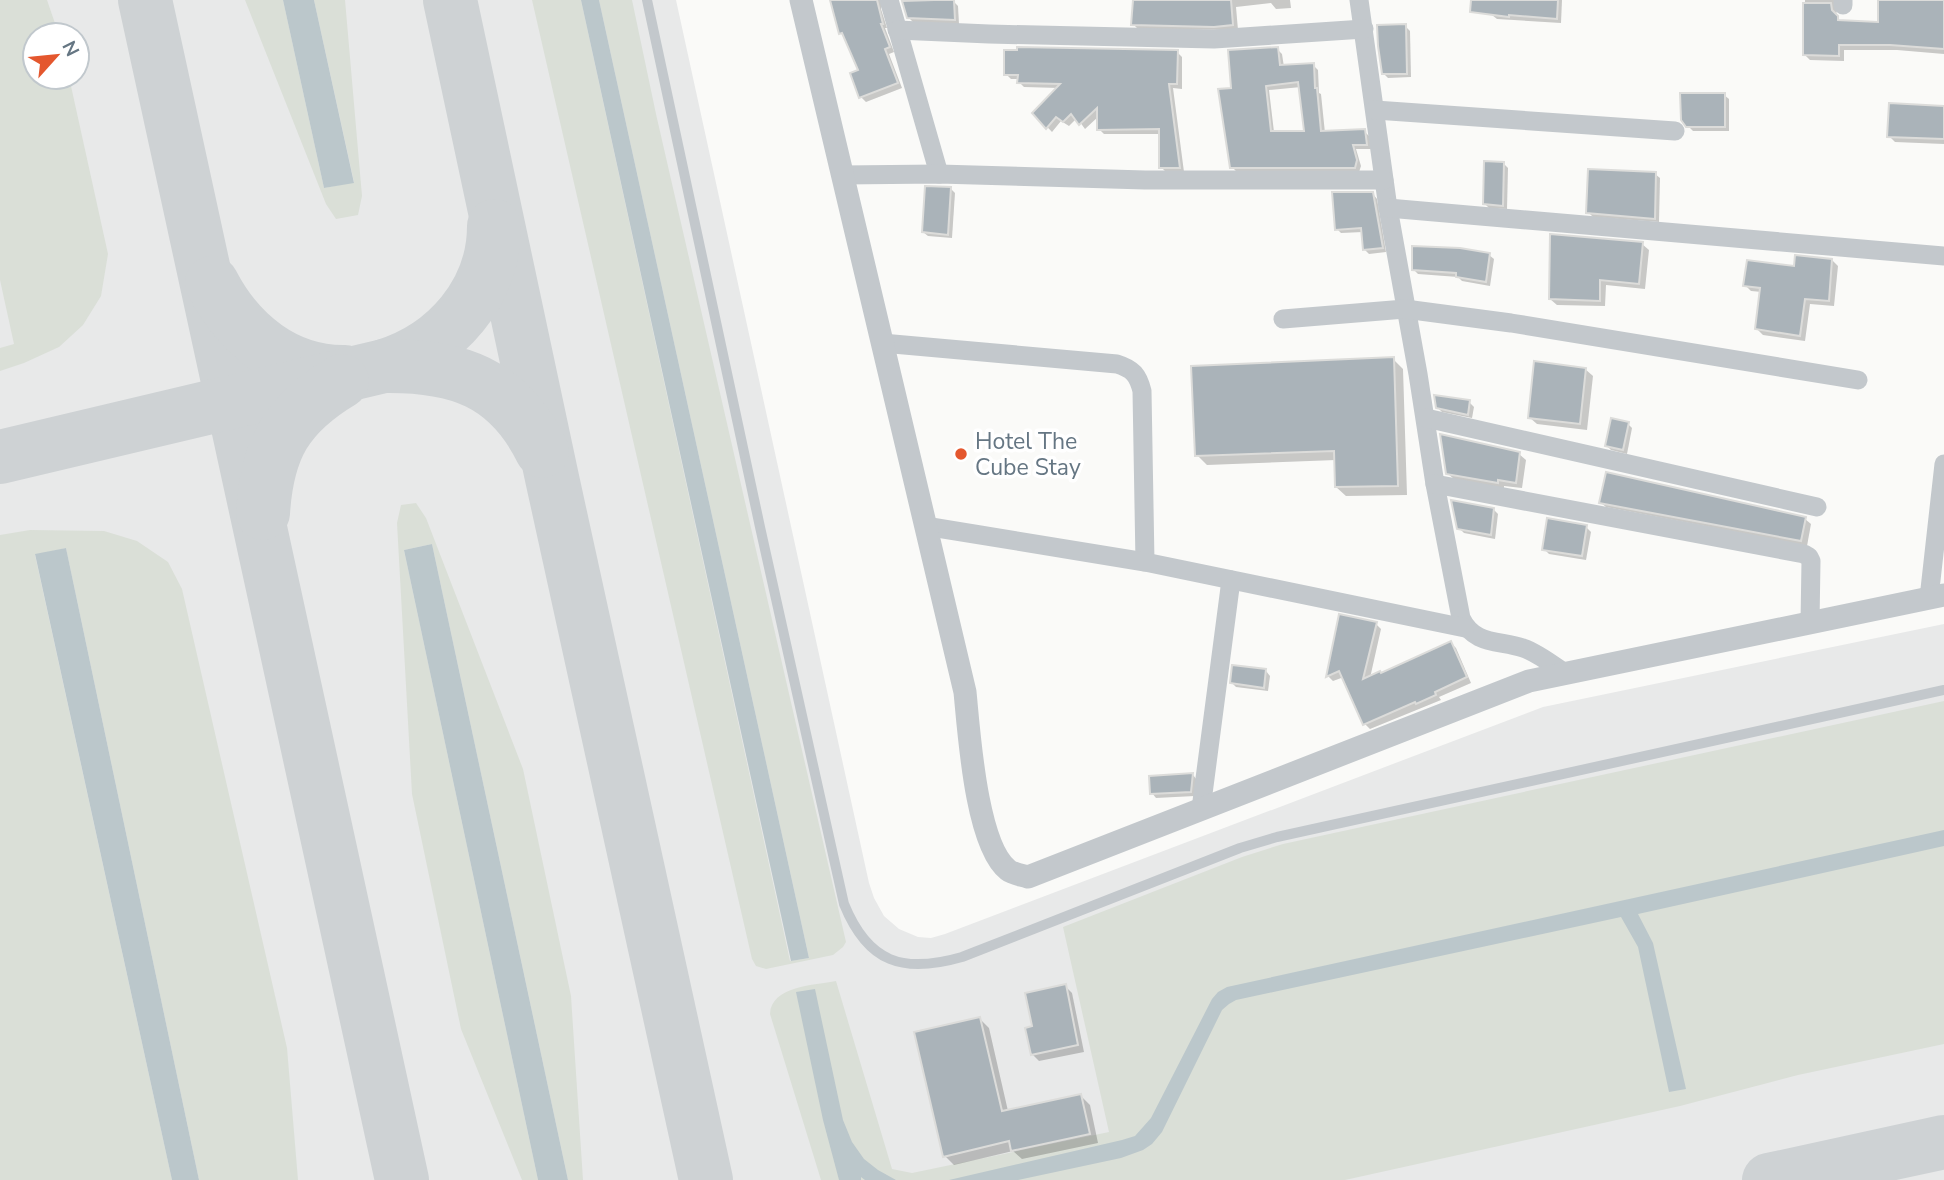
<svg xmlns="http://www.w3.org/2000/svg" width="1944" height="1180" font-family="'Nunito Sans',sans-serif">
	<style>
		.built { fill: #e8e9e9; fill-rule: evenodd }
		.green { fill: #dadfd7 }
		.water { fill: #bbc7cb }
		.shadow { fill: #0003; fill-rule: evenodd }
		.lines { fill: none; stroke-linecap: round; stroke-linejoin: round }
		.taxiway { stroke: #ced2d4; stroke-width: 54 }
		.building { fill: #aab3b9; stroke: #dcdcda; stroke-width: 2; fill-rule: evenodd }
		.service { stroke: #c3c8cc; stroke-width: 10 }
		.minor { stroke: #c3c8cc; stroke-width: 19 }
		.tertiary { stroke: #c3c8cc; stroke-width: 23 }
		.poi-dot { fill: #e4572e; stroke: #fff; stroke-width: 2.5 }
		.labels { text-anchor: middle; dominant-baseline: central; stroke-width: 7; stroke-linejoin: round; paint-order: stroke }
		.poi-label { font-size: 23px; fill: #657683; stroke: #fff; text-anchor: start }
	</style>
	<rect width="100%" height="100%" fill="#fafaf8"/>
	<path class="built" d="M0,0H676L869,883L874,898L884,916L899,929L918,937L931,938L945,934L1543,707L1944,624V1180H0ZM35,35H77V77H35Z"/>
	<g class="green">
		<polygon points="0,0 47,0 59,35 35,35 35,77 69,77 108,254 101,296 83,325 59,347 24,363 0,371 0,348 14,344 0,280"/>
		<polygon points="245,0 283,0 324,188 354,182 314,0 345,0 362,196 358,215 336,219 326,204"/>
		<polygon points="532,0 581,0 790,961 809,958 599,0 632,0 656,114 846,942 843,947 833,955 766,969 756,966 752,959"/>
		<polygon points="416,503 426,518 523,769 571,996 583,1180 568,1180 432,544 404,550 538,1180 522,1180 461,1029 412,794 397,523 401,505"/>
		<polygon points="30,530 104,531 137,541 168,562 182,589 287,1048 298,1180 199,1180 66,548 35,555 172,1180 0,1180 0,535"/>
		<path d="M1944,701V1044L1798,1075L1680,1106L1345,1180H821L770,1014C771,986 815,985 836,981L892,1169L912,1173L1109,1132L1063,927L1242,857L1283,844Z"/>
	</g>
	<g class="water">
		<polygon points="283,0 314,0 354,183 324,188"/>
		<polygon points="581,0 599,0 809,958 791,961"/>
		<polygon points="432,544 568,1180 538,1180 404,550"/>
		<polygon points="66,548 199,1180 172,1180 35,554"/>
		<polygon points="1944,830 1944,846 1638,914 1653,943 1686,1089 1669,1092 1638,947 1621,917 1236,1000 1229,1004 1222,1010 1162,1132 1152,1144 1143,1150 1121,1158 1018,1180 949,1180 1122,1140 1135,1136 1151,1118 1212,999 1218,992 1227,987"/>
		<polygon points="815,989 843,1120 852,1142 864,1159 878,1170 896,1180 865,1180 861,1177 861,1180 839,1180 823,1120 796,992"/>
	</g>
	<g class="shadow">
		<polygon points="835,0 883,0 881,9 887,28 885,28 894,52 889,54 902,88 866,102 861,97 860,71 846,38 841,33"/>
		<polygon points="903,0 953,1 958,6 959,24 914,23 908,17"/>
		<polygon points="1134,0 1290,0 1291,8 1276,9 1271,3 1236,7 1238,30 1138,29 1133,24"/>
		<polygon points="1493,0 1562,0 1561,23 1497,19 1492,15"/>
		<polygon points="1805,0 1838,0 1836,7 1837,18 1842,22 1879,23 1880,0 1944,0 1944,54 1897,50 1844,50 1844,61 1810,60 1804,54"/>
		<polygon points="1405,26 1410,31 1411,77 1388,78 1383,73"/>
		<path d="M1277,49L1282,54L1284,67L1313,65L1318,70L1319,93L1321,94L1325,133L1364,131L1369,136L1371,149H1356L1361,166L1359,172H1237L1232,167L1233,89ZM1301,87L1306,133L1274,132L1269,90Z"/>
		<polygon points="1177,52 1182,57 1182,89 1173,88 1184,172 1166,172 1161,167 1160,134 1104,134 1099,129 1099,116 1085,129 1077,118 1069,126 1061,121 1052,132 1034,113 1059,88 1024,87 1019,82 1019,79 1011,79 1006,74"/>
		<polygon points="1724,95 1729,99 1729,131 1693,131 1688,126"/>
		<polygon points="1944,107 1944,144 1895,142 1889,136"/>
		<polygon points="1503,163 1508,168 1507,209 1489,208 1484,203"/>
		<polygon points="1655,174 1660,178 1659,222 1593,217 1588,212"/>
		<polygon points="950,188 955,193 952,238 928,236 923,232"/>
		<polygon points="1373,194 1377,199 1386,252 1369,254 1365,250 1363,232 1341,233 1337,229"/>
		<polygon points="1642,244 1649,250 1645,289 1606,285 1605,306 1557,305 1550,299"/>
		<polygon points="1489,255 1494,259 1490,286 1462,281 1458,277 1418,274 1414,270"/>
		<polygon points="1832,260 1838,266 1834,306 1810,304 1805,341 1763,335 1757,329 1762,292 1751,291 1745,285 1795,268"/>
		<polygon points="1393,359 1403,369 1407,495 1346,496 1336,487 1336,460 1207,465 1197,455"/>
		<polygon points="1585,369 1593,376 1587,430 1537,424 1529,417"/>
		<polygon points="1469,402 1474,407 1472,418 1442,412 1437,407"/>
		<polygon points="1628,424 1632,428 1627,454 1611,450 1607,446"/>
		<polygon points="1519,454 1526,460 1522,488 1504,486 1504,489 1454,479 1447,473"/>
		<polygon points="1600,502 1805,519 1811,524 1807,546 1606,507"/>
		<polygon points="1493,509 1498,514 1495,539 1464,533 1459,528"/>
		<polygon points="1586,527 1591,532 1586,560 1549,554 1544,549"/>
		<polygon points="1376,624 1381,629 1370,678 1381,675 1451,643 1456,648 1471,683 1439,697 1441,700 1370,729 1365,724 1344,677 1333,681 1328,676"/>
		<polygon points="1266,671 1270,676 1268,691 1236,687 1232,683"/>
		<polygon points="1193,775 1197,780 1195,796 1156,798 1152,793"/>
		<polygon points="1065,986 1072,993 1084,1052 1039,1061 1032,1054 1034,1028"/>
		<polygon points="980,1019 989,1028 1008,1111 1081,1096 1090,1105 1098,1143 1022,1159 1013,1151 954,1165 945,1156"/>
	</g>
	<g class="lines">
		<g class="taxiway">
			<polyline points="145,0 402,1180"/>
			<polyline points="450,0 552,478 706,1180"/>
			<path d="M212,283C239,335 286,373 345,372"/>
			<path d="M384,366C446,347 494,293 494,226"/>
			<path d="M0,457L384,366C457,365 508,382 542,451"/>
			<path d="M263,513C267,448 287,414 342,381"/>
			<polyline points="1769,1180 1944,1142"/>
		</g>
	</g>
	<g class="building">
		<polygon points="830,0 877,0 883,24 881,24 890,47 885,49 898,83 859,98 850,73 858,70 842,33 839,34"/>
		<polygon points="934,0 954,0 955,20 907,18 902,1"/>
		<polygon points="1133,0 1231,0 1233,25 1214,27 1131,25"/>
		<polygon points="1471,0 1558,0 1557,19 1509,15 1509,17 1470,12"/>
		<polygon points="1878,0 1944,0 1944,49 1890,45 1839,45 1839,56 1803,55 1803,3 1831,3 1832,10 1838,16 1838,20 1878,22"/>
		<polygon points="1406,24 1407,74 1382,74 1378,46 1377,25"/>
		<polygon points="1017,47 1178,50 1177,84 1169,84 1180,168 1159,168 1159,129 1097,130 1097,108 1079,125 1071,114 1063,122 1056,117 1046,129 1032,113 1060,84 1017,83 1018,75 1004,75 1004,50 1017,50"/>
		<path d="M1278,47L1280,65L1314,63L1315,88H1317L1321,131L1365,129L1367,145H1353L1357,160L1355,168H1230L1218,89L1231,88L1228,50ZM1298,82L1304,131H1271L1266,86Z"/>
		<polygon points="1680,93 1725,93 1725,127 1686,127 1681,120"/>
		<polygon points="1889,103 1944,106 1944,139 1887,137"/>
		<polygon points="1484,161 1504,162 1503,206 1483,204"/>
		<polygon points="1588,169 1656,172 1655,219 1586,213"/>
		<polygon points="925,186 951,187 948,235 922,232"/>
		<polygon points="1332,192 1373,192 1383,248 1363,250 1361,228 1335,230"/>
		<polygon points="1550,234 1643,242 1639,284 1600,280 1600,301 1549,299"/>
		<polygon points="1412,246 1460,248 1490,253 1486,282 1456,277 1456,273 1412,270"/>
		<polygon points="1795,255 1832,259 1829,301 1805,299 1800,336 1755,329 1760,288 1743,286 1747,260 1794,266"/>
		<polygon points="1394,357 1398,486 1335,487 1334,451 1195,456 1191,366"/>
		<polygon points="1534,361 1586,368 1580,424 1528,418"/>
		<polygon points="1434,395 1470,400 1468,415 1436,408"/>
		<polygon points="1611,418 1629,422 1623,450 1605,446"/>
		<polygon points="1440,434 1520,452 1516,483 1498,480 1498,483 1446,474"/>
		<polygon points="1606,472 1806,517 1801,541 1599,503"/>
		<polygon points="1451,500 1494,508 1491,535 1457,529"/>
		<polygon points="1547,518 1587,525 1582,556 1542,550"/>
		<polygon points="1339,614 1377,622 1363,679 1380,671 1381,673 1451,641 1467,677 1435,692 1436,695 1416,704 1415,702 1363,725 1339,671 1326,677"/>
		<polygon points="1232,665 1266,669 1264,688 1230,683"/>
		<polygon points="1193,773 1191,792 1150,794 1149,776"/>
		<polygon points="1066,984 1078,1045 1031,1055 1025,1028 1032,1026 1025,993"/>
		<polygon points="980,1017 1002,1111 1081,1094 1090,1134 1011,1151 1009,1141 943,1157 914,1032"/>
	</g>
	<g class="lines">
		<path class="service" d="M647,0L760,527L844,904C868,963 903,974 962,957L1240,848L1277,837L1944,690"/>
		<g class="minor">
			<polyline points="889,0 939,174"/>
			<path d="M1359,0L1388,208L1418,374L1435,484L1461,618C1474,645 1498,640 1523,648C1538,653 1553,665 1566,674"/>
			<polyline points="1843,5 1843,0"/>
			<polyline points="897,30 989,34 1214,39 1364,29"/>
			<polyline points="1375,110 1675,131"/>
			<polyline points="842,175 939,174 1145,180 1384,180"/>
			<polyline points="1388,208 1944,256"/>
			<polyline points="1283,319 1405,309 1511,323 1858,380"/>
			<path d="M882,343L1117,364C1133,369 1138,375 1142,391L1145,562"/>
			<polyline points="1426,418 1817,507"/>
			<polyline points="1435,484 1804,554 1809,557 1811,561 1810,623"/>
			<polyline points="925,526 1145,562 1465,628"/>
			<polyline points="1929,598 1944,464"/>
			<polyline points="1201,809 1231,580"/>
		</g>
		<path class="tertiary" d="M801,0L965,692C969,732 976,845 1008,870C1013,874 1022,875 1028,877L1529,681L1944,595"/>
	</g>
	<circle class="poi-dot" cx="961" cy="454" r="7"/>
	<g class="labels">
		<g class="poi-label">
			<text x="975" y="441">Hotel The<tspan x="975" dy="26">Cube Stay</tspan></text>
		</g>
	</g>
	<g transform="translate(56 56) rotate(63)"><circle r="33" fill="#ffffff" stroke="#c1c8cd" stroke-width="2"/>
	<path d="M0-5L12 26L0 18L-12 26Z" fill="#e4572e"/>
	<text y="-10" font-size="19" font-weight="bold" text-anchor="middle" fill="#657683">N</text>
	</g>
</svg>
